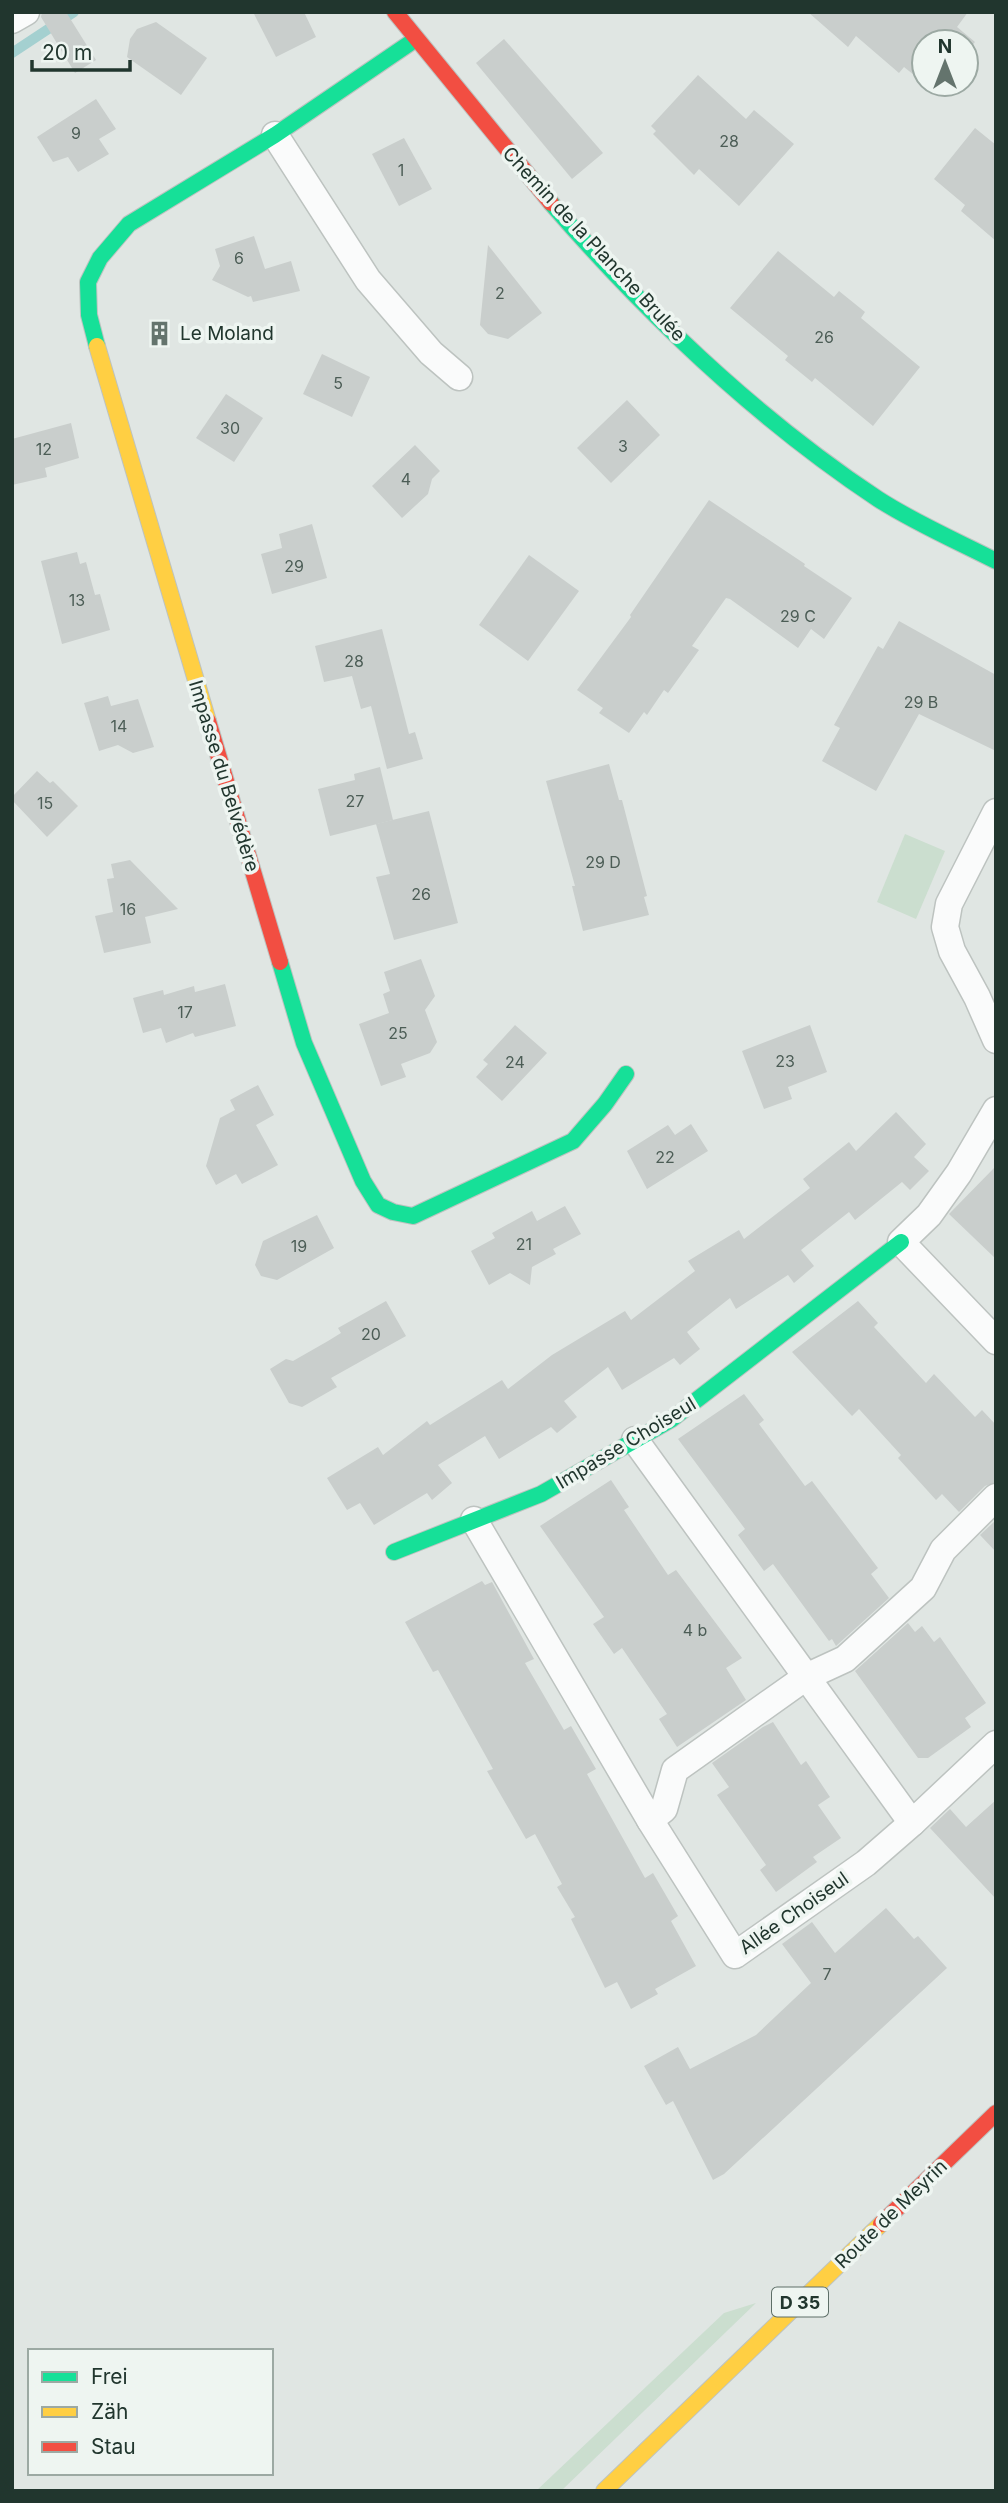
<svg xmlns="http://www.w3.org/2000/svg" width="1008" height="2503" font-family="Inter,sans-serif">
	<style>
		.green { fill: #cbdecf }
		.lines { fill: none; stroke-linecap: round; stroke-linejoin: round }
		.stream { stroke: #a4d0d0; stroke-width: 10 }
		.building { fill: #c9cecc }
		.street-casing { stroke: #bdc3c0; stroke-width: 29 }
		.fast-casing { stroke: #bdc3c0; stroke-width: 18 }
		.slow-casing { stroke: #bdc3c0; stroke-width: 18 }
		.jam-casing { stroke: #bdc3c0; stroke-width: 18 }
		.street { stroke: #fafbfb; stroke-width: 26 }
		.fast { stroke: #16e098; stroke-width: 16 }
		.slow { stroke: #ffcf43; stroke-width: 16 }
		.jam { stroke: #f24e42; stroke-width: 16 }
		.labels { text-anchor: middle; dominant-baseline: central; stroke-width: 7; stroke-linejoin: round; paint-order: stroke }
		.number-label { font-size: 16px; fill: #4c5d56 }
		.shield { fill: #eef5f1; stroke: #5e6f68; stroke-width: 2 }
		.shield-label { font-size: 18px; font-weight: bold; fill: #21362e }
		.street-label { font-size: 19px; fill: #21362e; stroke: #eef5f1 }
		.poi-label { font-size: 19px; fill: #21362e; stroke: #eef5f1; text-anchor: start }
	</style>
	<rect width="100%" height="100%" fill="#e0e6e3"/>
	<g class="green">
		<polygon points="905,834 945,851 916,919 877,902"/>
		<polygon points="756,2303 561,2491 536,2491 724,2313"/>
	</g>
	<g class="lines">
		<polyline class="stream" points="12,53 74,12"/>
	</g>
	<g class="building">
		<polygon points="42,12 66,12 96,60 75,73 41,17"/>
		<polygon points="253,12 304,12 316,37 276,57"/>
		<polygon points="808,12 968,12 957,27 975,42 966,52 966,42 924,42 924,83 904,67 899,73 856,36 848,47"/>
		<polygon points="156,22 207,58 181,95 127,57 130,39 137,29"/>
		<polygon points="504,39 603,153 572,179 476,63"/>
		<polygon points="698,75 746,119 754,110 794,144 739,206 699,169 694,175 653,134 656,131 651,126"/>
		<polygon points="96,99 116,129 99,139 109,154 78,172 68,157 53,162 37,137"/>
		<polygon points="975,128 996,145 996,241 961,211 965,205 934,179"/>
		<polygon points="404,138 432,189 399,206 372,154"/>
		<polygon points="254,236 265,269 291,261 300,291 253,302 251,296 248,297 212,280 220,266 215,249"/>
		<polygon points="488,245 542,313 508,339 488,334 480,325"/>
		<polygon points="778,251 834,297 839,291 865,312 861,318 920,367 873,426 815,378 812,382 785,360 788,356 730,308"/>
		<polygon points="322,354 370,377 352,417 303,394"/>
		<polygon points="226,394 263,418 234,462 196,438"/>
		<polygon points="627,400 660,435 611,483 577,448"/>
		<polygon points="71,423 79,458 45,468 47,477 12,485 12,439"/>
		<polygon points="415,445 440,471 432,479 428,494 402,518 372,486"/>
		<polygon points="709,500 805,564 804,566 852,598 824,639 811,629 798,648 730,599 726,598 692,646 699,650 668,693 664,690 647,715 644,712 629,733 599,713 603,708 577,690 631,617 630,615"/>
		<polygon points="312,524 327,578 272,594 261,554 282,548 279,534"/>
		<polygon points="77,552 80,564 86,562 95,595 100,594 110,630 62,644 41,561"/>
		<polygon points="529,555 579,591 528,661 479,625"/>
		<polygon points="899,621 996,675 996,751 919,714 876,791 822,761 840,728 834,725 865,669 878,646 883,649"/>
		<polygon points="382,629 409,734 415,732 423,759 387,769 371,706 361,709 352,676 324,682 315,646"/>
		<polygon points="108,696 111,706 138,699 154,747 133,753 118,745 99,751 84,703"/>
		<polygon points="609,764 619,800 622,800 647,896 644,897 649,915 583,931 572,886 575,886 546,781"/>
		<polygon points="380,767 393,820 330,836 318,789 355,780 354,774"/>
		<polygon points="37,771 50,783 53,781 78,806 47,837 12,800 12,797"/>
		<polygon points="429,811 458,923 394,940 376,877 390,874 376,824"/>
		<polygon points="130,860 178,909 145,917 151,943 104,953 95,916 113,912 107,879 114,878 111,864"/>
		<polygon points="421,959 435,996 425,1010 437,1042 430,1053 401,1064 406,1077 381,1086 359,1024 389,1013 383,994 390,991 384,972"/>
		<polygon points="225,984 236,1026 195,1037 193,1033 166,1043 161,1028 143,1033 133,998 163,990 164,995 194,986 195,992"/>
		<polygon points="515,1025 547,1053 502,1101 476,1077 488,1064 483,1060"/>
		<polygon points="810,1025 827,1072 788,1087 792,1099 764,1109 742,1051"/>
		<polygon points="258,1085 274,1115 256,1125 278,1165 242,1184 236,1174 216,1185 206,1166 220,1118 235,1110 230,1100"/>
		<polygon points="896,1112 926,1144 914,1157 929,1171 910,1190 902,1182 855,1220 849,1212 801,1250 814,1266 794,1283 788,1275 736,1309 730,1298 687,1332 700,1349 680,1365 674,1358 622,1390 608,1367 564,1401 577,1417 557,1433 551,1427 499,1459 485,1436 438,1465 452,1483 432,1500 427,1493 374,1525 360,1503 347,1510 327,1478 378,1447 383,1455 427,1421 430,1425 502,1380 508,1389 552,1355 625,1311 631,1320 695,1271 688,1261 739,1230 744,1239 810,1188 803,1179 849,1142 856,1151"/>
		<polygon points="691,1124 708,1151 647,1189 627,1151 668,1125 675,1135"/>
		<polygon points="996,1166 996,1259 949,1214"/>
		<polygon points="565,1206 581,1234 553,1249 556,1254 532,1267 530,1285 510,1273 489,1285 471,1251 495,1238 492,1233 532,1211 537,1221"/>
		<polygon points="317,1215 334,1248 277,1280 261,1276 255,1265 263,1241"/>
		<polygon points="386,1301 406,1336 331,1378 337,1387 302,1407 289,1403 270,1369 286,1359 293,1361 328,1341 341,1333 338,1328"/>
		<polygon points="858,1301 878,1323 874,1327 926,1383 934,1374 975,1417 982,1410 996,1425 996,1482 985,1486 959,1512 942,1494 936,1500 898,1458 901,1455 859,1409 852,1416 792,1352"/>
		<polygon points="744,1394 764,1420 759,1424 805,1486 812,1481 878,1568 871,1574 889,1598 836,1646 832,1639 829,1641 773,1564 764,1571 738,1535 745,1529 678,1439"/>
		<polygon points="611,1480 629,1507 624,1510 668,1575 676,1570 742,1658 726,1668 746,1700 677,1747 659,1719 667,1714 622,1648 614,1654 593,1624 604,1617 540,1526"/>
		<polygon points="996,1520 996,1552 980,1535"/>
		<polygon points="482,1581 485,1585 492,1582 534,1659 525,1663 564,1730 571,1726 596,1769 587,1774 645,1878 653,1873 678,1916 671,1921 696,1966 655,1989 658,1994 631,2009 617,1982 605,1988 571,1919 575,1917 557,1887 562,1884 535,1834 526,1839 487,1771 493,1769 438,1670 433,1672 405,1622"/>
		<polygon points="908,1623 915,1632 922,1626 934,1642 940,1637 986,1703 965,1718 971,1727 928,1758 918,1758 855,1671"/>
		<polygon points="773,1722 801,1765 806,1761 830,1797 818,1805 841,1838 813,1857 817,1862 776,1892 760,1870 766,1865 717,1795 729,1787 712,1763 763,1727"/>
		<polygon points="996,1800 996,1899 930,1828 950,1809 966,1827"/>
		<polygon points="886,1908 914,1939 918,1936 947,1968 724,2174 713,2180 673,2101 666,2105 644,2066 678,2047 690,2069 756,2035 811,1983 782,1944 812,1922 835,1953"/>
	</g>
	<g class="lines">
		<defs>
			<g id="street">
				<polyline points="12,20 26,12"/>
				<polyline points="275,135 368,280 431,353 459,377"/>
				<polyline points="996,812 949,904 945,927 952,951 977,997 996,1040"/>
				<polyline points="996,1110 959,1173 929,1215 901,1242 996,1341"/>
				<polyline points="635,1440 912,1823"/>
				<polyline points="474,1520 650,1820 735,1955 866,1863 912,1823 996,1744"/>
				<polyline points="650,1820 664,1809 675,1770 806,1677 845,1659 923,1588 943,1550 996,1497"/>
			</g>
			<g id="fast">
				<path d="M551,203C647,314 756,418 878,499C915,523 957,541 996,561"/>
				<polyline points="97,346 89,315 88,282 100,258 129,224 275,135 416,39"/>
				<polyline points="280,962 304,1043 363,1181 378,1205 393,1212 413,1216 573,1141 605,1104 626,1074"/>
				<polyline points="394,1552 541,1494 672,1419 901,1242"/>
			</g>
			<g id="slow">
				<polyline points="97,346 208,721"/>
				<polyline points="604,2491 881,2224"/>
			</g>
			<g id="jam">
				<polyline points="395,12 551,203"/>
				<polyline points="208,721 280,962"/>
				<polyline points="881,2224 996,2113"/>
			</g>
		</defs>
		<use href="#street" class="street-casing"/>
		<use href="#fast" class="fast-casing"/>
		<use href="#slow" class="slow-casing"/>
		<use href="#jam" class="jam-casing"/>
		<use href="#street" class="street"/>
		<use href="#fast" class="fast"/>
		<use href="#slow" class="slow"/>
		<use href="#jam" class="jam"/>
	</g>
	<defs>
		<symbol id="building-bare" viewBox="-9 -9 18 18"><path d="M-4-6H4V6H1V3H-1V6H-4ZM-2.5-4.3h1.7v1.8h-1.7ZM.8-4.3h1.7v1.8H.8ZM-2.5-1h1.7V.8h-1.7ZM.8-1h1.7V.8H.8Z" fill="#64746d" stroke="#eef5f1" stroke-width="2.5" paint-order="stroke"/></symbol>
	</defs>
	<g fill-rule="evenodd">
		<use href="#building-bare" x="142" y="316" width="35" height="35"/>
	</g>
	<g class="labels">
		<g class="number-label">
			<text x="76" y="133">9</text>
			<text x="729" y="141">28</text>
			<text x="401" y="170">1</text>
			<text x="239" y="258">6</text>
			<text x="500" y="293">2</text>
			<text x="824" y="337">26</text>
			<text x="338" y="383">5</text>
			<text x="230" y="428">30</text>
			<text x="623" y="446">3</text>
			<text x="44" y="449">12</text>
			<text x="406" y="479">4</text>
			<text x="294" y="566">29</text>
			<text x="77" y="600">13</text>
			<text x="798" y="616">29 C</text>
			<text x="354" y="661">28</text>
			<text x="921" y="702">29 B</text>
			<text x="119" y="726">14</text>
			<text x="355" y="801">27</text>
			<text x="45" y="803">15</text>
			<text x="603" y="862">29 D</text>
			<text x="421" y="894">26</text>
			<text x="128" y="909">16</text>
			<text x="185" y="1012">17</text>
			<text x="398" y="1033">25</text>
			<text x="785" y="1061">23</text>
			<text x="515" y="1062">24</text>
			<text x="665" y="1157">22</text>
			<text x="524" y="1244">21</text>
			<text x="299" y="1246">19</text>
			<text x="371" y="1334">20</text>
			<text x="695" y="1630">4 b</text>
			<text x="827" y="1974">7</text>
		</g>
		<rect class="shield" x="772" y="2287.5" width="56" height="29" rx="5"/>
		<g class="shield-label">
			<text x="800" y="2302">D 35</text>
		</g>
		<g class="street-label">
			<text transform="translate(594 244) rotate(47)">Chemin de la Planche Brulée</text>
			<text transform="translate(224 776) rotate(73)">Impasse du Belvédère</text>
			<text transform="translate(626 1443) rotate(-31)">Impasse Choiseul</text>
			<text transform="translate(794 1913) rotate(-35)">Allée Choiseul</text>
			<text transform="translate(891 2214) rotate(-44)">Route de Meyrin</text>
		</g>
		<g class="poi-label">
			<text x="180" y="333">Le Moland</text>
		</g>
	</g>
	<rect width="1008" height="2503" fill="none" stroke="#21362e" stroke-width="28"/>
	<rect x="28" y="2349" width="245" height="126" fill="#eef5f1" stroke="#9ca9a3" stroke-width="2"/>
	<rect x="42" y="2372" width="35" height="10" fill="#16e098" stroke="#9ca9a3" stroke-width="2"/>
	<text x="91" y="2384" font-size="21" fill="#21362e">Frei</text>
	<rect x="42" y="2407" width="35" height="10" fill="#ffcf43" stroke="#9ca9a3" stroke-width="2"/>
	<text x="91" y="2419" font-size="21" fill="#21362e">Zäh</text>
	<rect x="42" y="2442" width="35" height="10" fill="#f24e42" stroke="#9ca9a3" stroke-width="2"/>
	<text x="91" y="2454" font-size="21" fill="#21362e">Stau</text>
	<g transform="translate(945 63)"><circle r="33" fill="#eef5f1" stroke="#9ca9a3" stroke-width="2"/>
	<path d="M0-5L12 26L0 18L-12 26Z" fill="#64746d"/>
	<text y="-10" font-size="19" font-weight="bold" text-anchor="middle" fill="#21362e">N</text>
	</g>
	<path d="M32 60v10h98v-10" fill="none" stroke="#21362e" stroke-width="3.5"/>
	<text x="42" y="60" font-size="21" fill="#21362e" stroke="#eef5f1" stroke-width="5" paint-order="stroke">20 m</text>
</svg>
